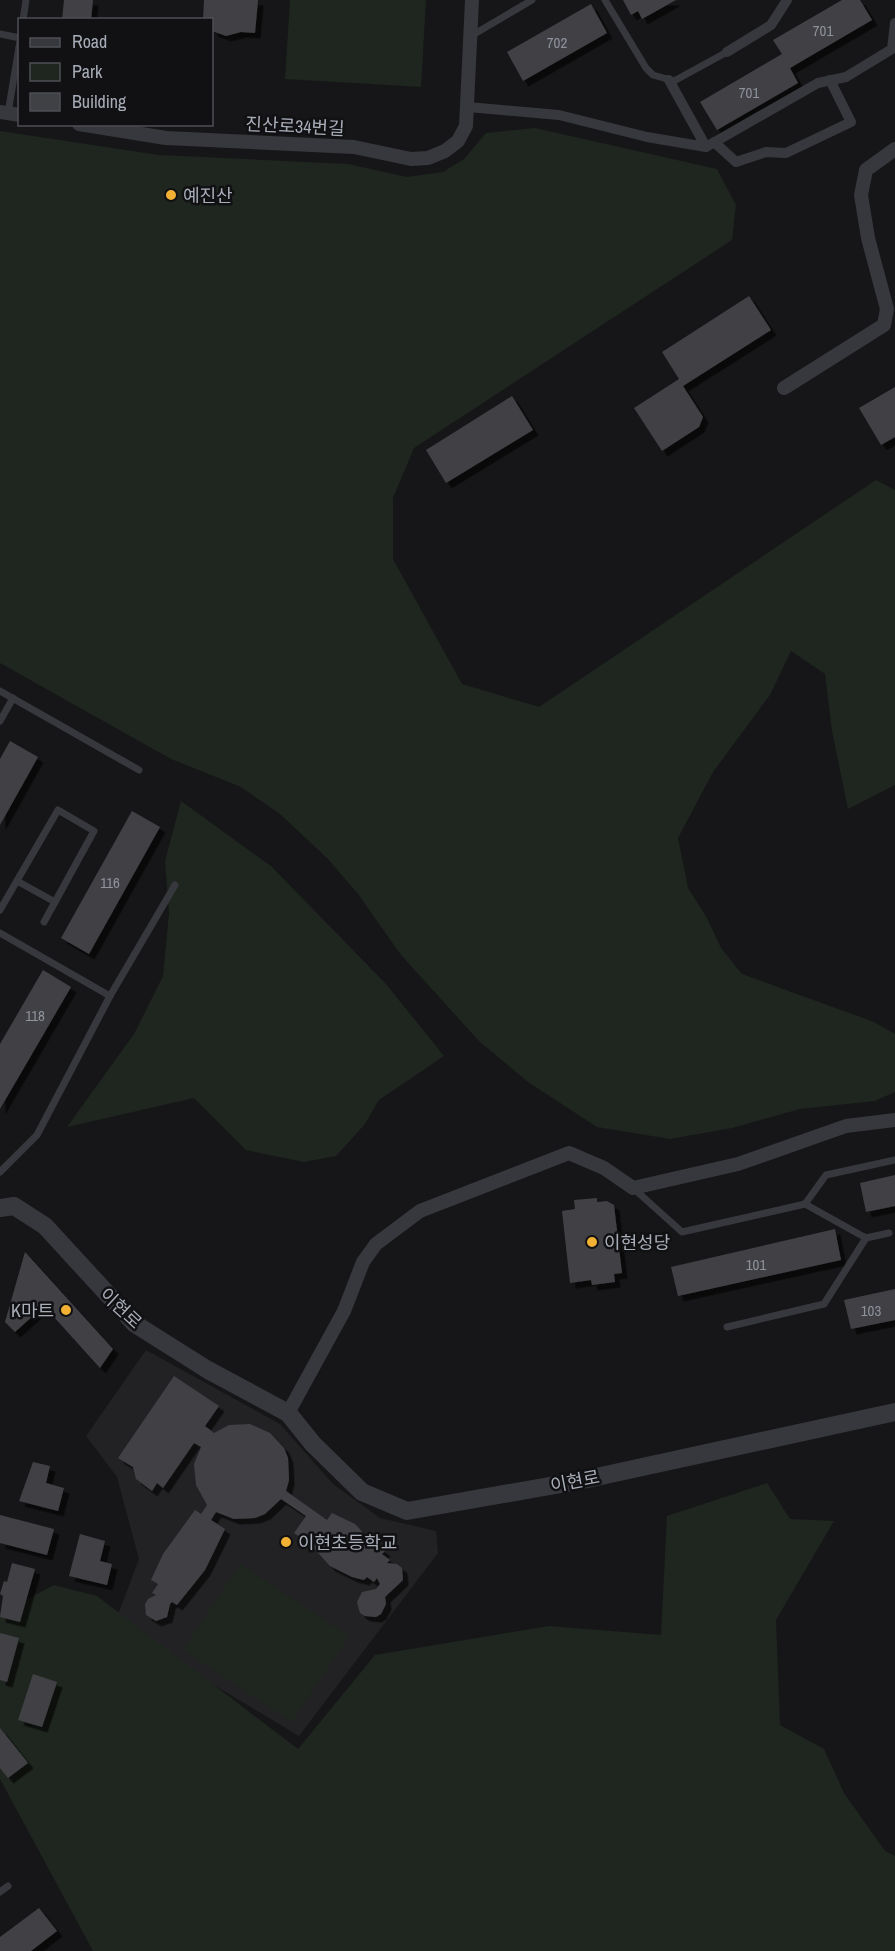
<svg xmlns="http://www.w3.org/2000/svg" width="895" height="1951" font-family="'Archivo Narrow','Noto Sans KR',sans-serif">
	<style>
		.built { fill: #222225 }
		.green { fill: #1e261f }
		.building { fill: #404145; filter: url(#shadow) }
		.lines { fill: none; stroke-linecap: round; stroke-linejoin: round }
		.service { stroke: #37383d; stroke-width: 7 }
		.pedestrian { stroke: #37383d; stroke-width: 10 }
		.minor { stroke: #37383d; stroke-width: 14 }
		.tertiary { stroke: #37383d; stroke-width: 18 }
		.poi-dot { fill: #f2b134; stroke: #111113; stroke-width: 2 }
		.labels { text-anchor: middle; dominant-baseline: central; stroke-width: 5; stroke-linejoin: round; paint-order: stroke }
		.number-label { font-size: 15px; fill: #8e929b }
		.street-label { font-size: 18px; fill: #a8adb8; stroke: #111113 }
		.poi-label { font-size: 18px; fill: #a8adb8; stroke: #111113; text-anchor: start }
	</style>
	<defs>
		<filter id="shadow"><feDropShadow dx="5.5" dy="5.5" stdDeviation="0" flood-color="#0009"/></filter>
	</defs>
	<rect width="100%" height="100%" fill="#161618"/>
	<polygon class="built" points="146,1350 280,1424 333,1484 380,1518 436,1531 438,1553 299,1736 114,1625 139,1559 117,1477 86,1436"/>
	<g class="green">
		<polygon points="290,0 426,0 421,87 285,79"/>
		<polygon points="535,128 717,169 736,205 732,240 414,448 393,498 393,559 462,684 539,707 876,480 895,490 895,785 848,809 832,731 825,674 791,651 770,695 713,772 678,838 688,888 707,918 721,948 742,974 874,1022 895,1034 895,1092 875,1101 800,1109 732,1128 670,1139 597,1127 528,1082 479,1041 401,955 358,894 327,858 280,814 241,787 171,759 0,663 0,131 159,155 348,164 407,177 443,172 464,159 486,133"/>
		<polygon points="181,801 271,866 386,984 444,1056 379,1100 365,1124 336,1156 304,1162 246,1150 194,1098 67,1127 134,1034 163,976 169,913 165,861"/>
		<polygon points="767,1483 790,1519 834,1521 776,1620 780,1725 824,1749 844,1793 885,1851 895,1856 895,1951 93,1951 0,1779 0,1613 54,1585 97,1596 298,1749 375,1655 549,1626 661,1635 667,1516"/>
		<polygon points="240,1564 349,1636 292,1722 183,1650"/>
	</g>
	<g class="building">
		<polygon points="64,0 93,0 91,20 62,20"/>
		<polygon points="204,0 258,0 255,33 241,32 226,36 212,31 212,20 203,20"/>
		<polygon points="623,0 676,0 642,19 638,11 631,15"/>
		<polygon points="842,0 860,0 872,20 790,68 798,83 717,130 700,102 782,54 773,40"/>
		<polygon points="591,4 607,33 523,81 507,52"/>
		<polygon points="749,296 771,330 683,386 703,417 699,427 662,451 634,408 679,379 662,352"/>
		<polygon points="895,387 895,437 881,445 859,408"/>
		<polygon points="512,396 533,430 446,483 426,450"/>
		<polygon points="10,741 38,757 0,825 0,759"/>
		<polygon points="132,811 160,827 89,954 61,938"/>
		<polygon points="43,970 71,987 0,1109 0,1044"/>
		<polygon points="895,1175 895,1206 866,1212 860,1183"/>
		<polygon points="597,1198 597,1202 607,1201 614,1205 622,1273 614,1274 615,1282 592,1285 591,1280 570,1283 562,1211 575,1209 574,1200"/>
		<polygon points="835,1229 841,1260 678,1296 671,1267"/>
		<polygon points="25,1252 113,1349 100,1368 44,1306 15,1332 5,1322"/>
		<polygon points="895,1289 895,1320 851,1329 844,1300"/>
		<polygon points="174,1376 219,1406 205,1426 214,1433 229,1425 250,1424 270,1433 284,1448 288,1458 289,1480 286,1491 327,1520 332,1513 355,1524 369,1539 385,1551 382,1554 390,1560 387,1563 397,1564 402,1568 403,1580 385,1597 386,1604 381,1614 376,1617 365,1616 360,1613 357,1602 362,1592 376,1589 380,1584 377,1578 374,1582 367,1577 364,1580 352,1577 330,1566 310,1544 294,1533 306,1516 281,1499 265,1514 255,1518 234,1519 216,1512 211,1520 225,1529 205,1570 177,1605 172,1602 170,1604 167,1617 156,1621 146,1615 145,1604 148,1599 156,1595 152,1593 158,1584 151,1580 163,1554 195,1510 201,1514 207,1505 196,1485 194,1464 201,1447 194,1443 163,1488 157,1483 152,1491 136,1479 133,1467 118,1458"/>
		<polygon points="33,1462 50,1466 46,1483 64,1488 58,1511 19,1501"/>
		<polygon points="0,1515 54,1529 47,1555 0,1543"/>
		<polygon points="80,1534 105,1541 100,1561 112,1564 107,1585 69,1576"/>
		<polygon points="12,1563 35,1569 20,1622 0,1617 3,1596 0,1594 4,1581 7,1582"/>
		<polygon points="0,1633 19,1638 7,1682 0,1680"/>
		<polygon points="33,1674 57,1682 42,1727 18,1720"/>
		<polygon points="0,1728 28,1763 8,1778 0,1768"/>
		<polygon points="39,1908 57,1931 31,1951 0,1951 0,1937"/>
	</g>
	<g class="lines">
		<g class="service">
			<polyline points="605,0 646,68 653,75 674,81 727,52"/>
			<polyline points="23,20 26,0"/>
			<polyline points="0,34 20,38"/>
			<polyline points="471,36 532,0"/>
			<polyline points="8,113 20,41"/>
			<polyline points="0,691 139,770"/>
			<polyline points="0,721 13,698"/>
			<polyline points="17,881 55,902"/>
			<polyline points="0,910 58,810 94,831 44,922"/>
			<polyline points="0,933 110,996"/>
			<polyline points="0,1172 37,1135 110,996 175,885"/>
			<polyline points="633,1188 682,1232 805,1204 866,1238 889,1233"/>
			<polyline points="805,1204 826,1175 895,1160"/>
			<polyline points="727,1327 824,1304 866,1238"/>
			<polyline points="0,1892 8,1886"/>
		</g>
		<g class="pedestrian">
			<polyline points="727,52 771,25 787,0"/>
			<polyline points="669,80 706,147 818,83 846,77 892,49 895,23"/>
			<polyline points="468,107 559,115 647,137 706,147"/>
			<polyline points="714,142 736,162 766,152 786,153 851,122 830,80"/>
		</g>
		<g class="minor">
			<polyline points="0,112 20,115"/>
			<polyline points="79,124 166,138 354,147 411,159 428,158 445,151 458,141 466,126 472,0"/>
			<polyline points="784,388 884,325 887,309 868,238 861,195 866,170 895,149"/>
			<polyline points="288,1413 344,1311 363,1262 376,1244 420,1211 569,1153 604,1168 633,1188 738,1164 846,1126 895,1120"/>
		</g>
		<polyline class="tertiary" points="0,1208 14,1206 45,1226 135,1324 208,1370 288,1413 313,1444 362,1492 407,1511 578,1481 895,1412"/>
	</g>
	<g class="poi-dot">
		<circle cx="171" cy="195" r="6"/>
		<circle cx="592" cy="1242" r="6"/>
		<circle cx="66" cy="1310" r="6"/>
		<circle cx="286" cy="1542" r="6"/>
	</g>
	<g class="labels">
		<g class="number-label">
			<text x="823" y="30">701</text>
			<text x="557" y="42">702</text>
			<text x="749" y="92">701</text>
			<text x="110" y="882">116</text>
			<text x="35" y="1015">118</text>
			<text x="756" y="1264">101</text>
			<text x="871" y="1310">103</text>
		</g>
		<g class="street-label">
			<text transform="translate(295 126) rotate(3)">진산로34번길</text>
			<text transform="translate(121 1308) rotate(43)">이현로</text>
			<text transform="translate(575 1481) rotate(-11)">이현로</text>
		</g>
		<g class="poi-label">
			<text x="183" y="195">예진산</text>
			<text x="604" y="1242">이현성당</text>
			<text x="54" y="1310" text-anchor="end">K마트</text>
			<text x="298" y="1542">이현초등학교</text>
		</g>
	</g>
	<rect x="18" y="18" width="195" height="108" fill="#111113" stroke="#4d4f55" stroke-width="1.5"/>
	<rect x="30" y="38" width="30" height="9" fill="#37383d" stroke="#4d4f55" stroke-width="1.5"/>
	<text x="72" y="48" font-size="18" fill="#a8adb8">Road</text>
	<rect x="30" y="63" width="30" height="18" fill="#1e261f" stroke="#4d4f55" stroke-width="1.5"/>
	<text x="72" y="78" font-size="18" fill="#a8adb8">Park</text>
	<rect x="30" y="93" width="30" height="18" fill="#404145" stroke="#4d4f55" stroke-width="1.5"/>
	<text x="72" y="108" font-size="18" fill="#a8adb8">Building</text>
</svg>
